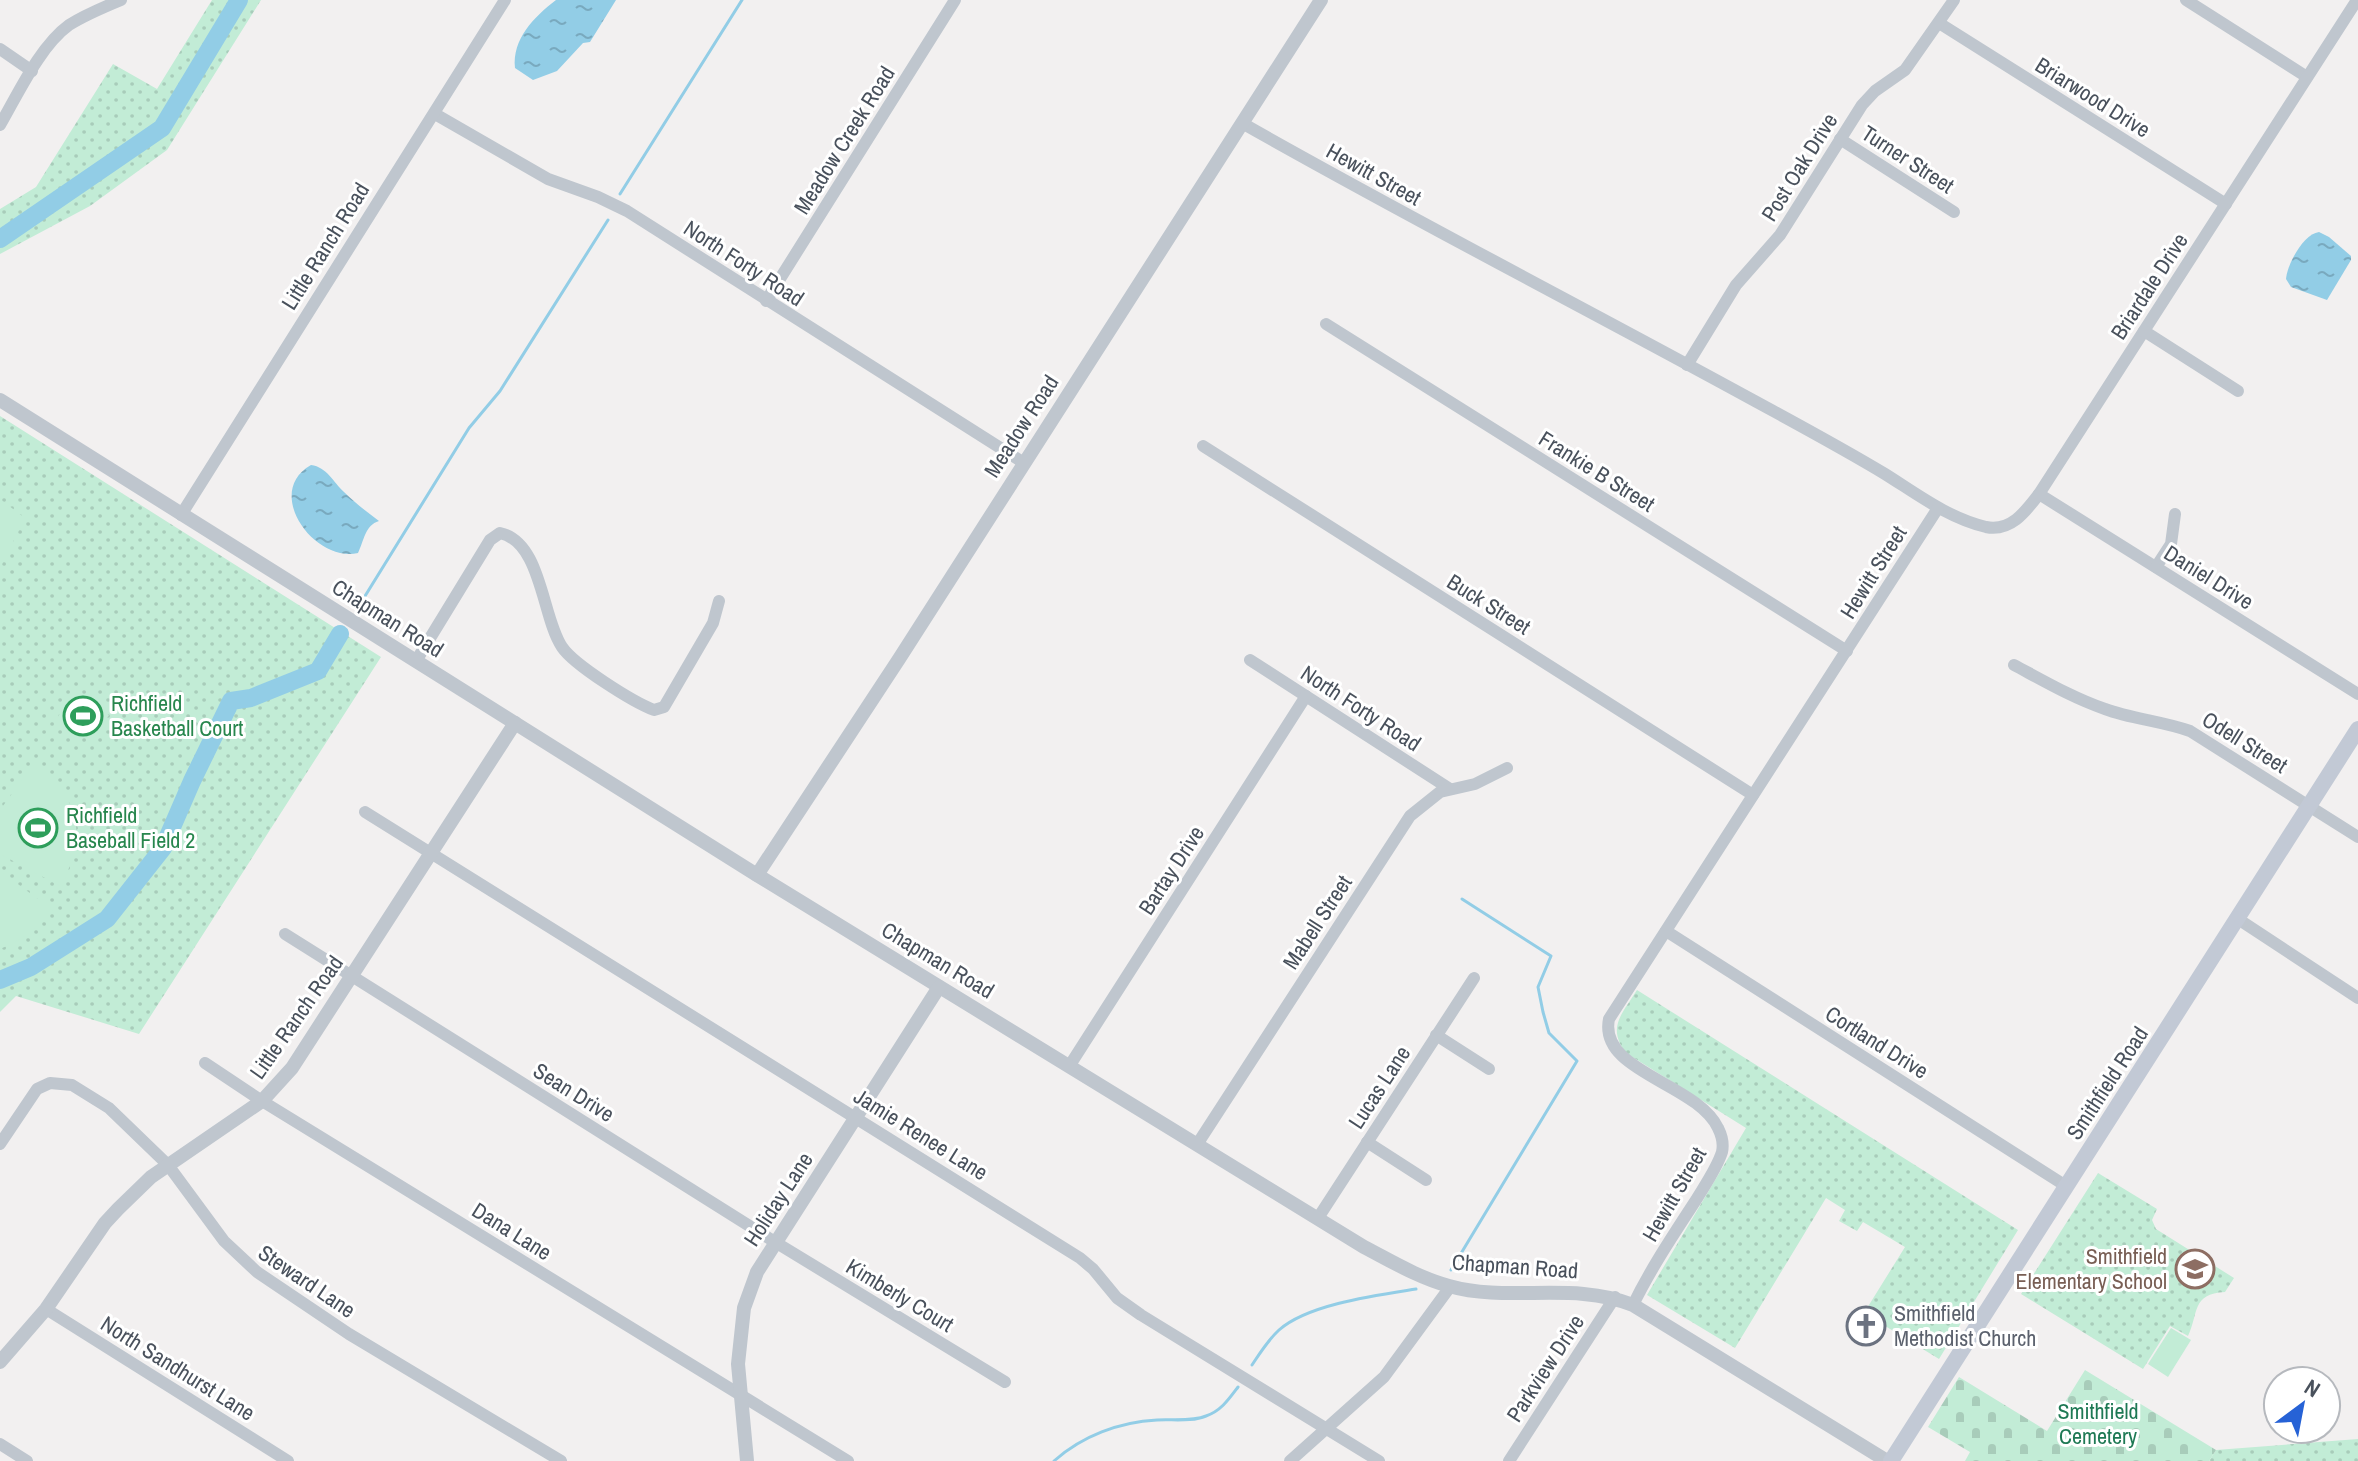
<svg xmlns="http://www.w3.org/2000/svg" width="2358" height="1461" font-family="'Archivo Narrow',sans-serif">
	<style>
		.grass { fill: url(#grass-dots) }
		.cemetery { fill: url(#cemetery-stones) }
		.pitch { fill: #c2ecd6 }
		.water { fill: url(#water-ripples) }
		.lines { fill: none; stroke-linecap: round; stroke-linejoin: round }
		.stream { stroke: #92cde6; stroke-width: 3 }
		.river { stroke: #92cde6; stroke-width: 18 }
		.minor { stroke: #bfc6ce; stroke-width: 12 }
		.tertiary { stroke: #bfc6ce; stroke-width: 14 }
		.secondary { stroke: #c2c9d5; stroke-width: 16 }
		.labels { text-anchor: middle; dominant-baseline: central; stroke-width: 6; stroke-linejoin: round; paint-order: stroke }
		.street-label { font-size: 22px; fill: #49515c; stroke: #fff }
		.leisure-label { font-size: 22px; fill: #27864d; stroke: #fff; text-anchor: start }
		.education-label { font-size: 22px; fill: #785e54; stroke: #fff; text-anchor: end }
		.worship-label { font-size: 22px; fill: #5b616d; stroke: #fff; text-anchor: start }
		.park-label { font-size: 22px; fill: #1e7954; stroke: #fff }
	</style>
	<defs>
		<pattern id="grass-dots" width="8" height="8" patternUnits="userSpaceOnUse" patternTransform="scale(2)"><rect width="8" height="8" fill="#c2ecd6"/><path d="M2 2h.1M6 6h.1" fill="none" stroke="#a8ccba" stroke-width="1.8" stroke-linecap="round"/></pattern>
		<pattern id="cemetery-stones" width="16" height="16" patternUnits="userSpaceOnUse" patternTransform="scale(2)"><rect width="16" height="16" fill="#c2ecd6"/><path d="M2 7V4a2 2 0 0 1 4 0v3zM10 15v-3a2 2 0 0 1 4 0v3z" fill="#a8ccba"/></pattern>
		<pattern id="water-ripples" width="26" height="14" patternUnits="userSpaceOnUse" patternTransform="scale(2)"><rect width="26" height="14" fill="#92cde6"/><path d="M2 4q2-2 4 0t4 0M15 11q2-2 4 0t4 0" fill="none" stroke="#79a9be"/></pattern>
	</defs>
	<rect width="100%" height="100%" fill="#f2f0f0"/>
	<g class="grass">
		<polygon points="212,0 261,0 167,150 90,206 0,254 0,209 36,187 113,64 157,89"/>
		<polygon points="0,416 381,657 139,1034 16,996 0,1012"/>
		<path d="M1637,990L2018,1230L1939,1359L1864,1313L1905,1247L1863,1222L1857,1231L1839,1221L1845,1210L1826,1198L1735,1348L1647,1295L1746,1128L1626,1053C1606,1027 1623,1013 1637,990Z"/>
		<path d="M2098,1173L2157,1209L2152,1220L2156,1229L2234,1278L2225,1292C2191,1294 2199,1313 2188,1336L2170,1326L2143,1369L2021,1294Z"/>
		<polygon points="2358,1439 2358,1461 2209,1461 2216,1450"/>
	</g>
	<polygon class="cemetery" points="2085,1370 2216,1450 2209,1461 1965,1461 1970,1452 1928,1427 1959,1377 2047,1431"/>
	<g class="pitch">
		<polygon points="0,499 25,518 0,568"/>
		<polygon points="74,692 109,715 92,741 57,718"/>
		<path d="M32,766C85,802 84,831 62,887L0,854V810Z"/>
		<path d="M0,871L53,910C38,929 22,940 0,949Z"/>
		<polygon points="2171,1328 2191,1340 2168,1377 2148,1364"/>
	</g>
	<g class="water">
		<path d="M556,0H616L590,42L583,43L557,71L533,80L515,68C512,39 534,17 556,0Z"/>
		<path d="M2319,232L2329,237L2351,256V260L2327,300L2291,287L2286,279C2287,265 2303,234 2319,232Z"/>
		<path d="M311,465C327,467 333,482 344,492C355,503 367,512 379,521C365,525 364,541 358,553C314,563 263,492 311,465Z"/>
	</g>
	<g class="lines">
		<g class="stream">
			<polyline points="620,194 742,0"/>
			<polyline points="357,609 469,428 500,391 608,220"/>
			<polyline points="1451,1270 1577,1061 1549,1033 1543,1012 1538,987 1551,956 1462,899"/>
			<path d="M1252,1365C1260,1353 1268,1340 1279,1330C1308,1304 1378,1295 1416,1289"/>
			<path d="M1054,1461C1082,1436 1119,1422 1157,1420C1172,1419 1192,1422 1206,1416C1221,1411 1229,1399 1238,1387"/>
		</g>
		<g class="river">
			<polyline points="0,239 162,128 239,0"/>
			<polyline points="0,980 31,967 107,919 163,848 192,781 231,701 251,698 318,671 340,634"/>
		</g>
		<g class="minor">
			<polyline points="2186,0 2307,77"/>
			<polyline points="1939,23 2226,204"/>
			<polyline points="0,49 32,71"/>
			<polyline points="435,114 548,179 598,197 627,211 1024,463"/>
			<path d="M1242,123C1411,219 1583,307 1753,400C1797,424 1842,448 1885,474C1917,494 1948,518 1986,527C2011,532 2026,511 2039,494L2357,0"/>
			<path d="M0,125C18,94 40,46 69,25C85,15 104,7 121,0"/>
			<polyline points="1840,139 1954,212"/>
			<polyline points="766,301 955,0"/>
			<polyline points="1326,324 1847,651"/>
			<polyline points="2144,331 2238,391"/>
			<polyline points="1687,365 1736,285 1780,235 1862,105 1875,91 1905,70 1954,0"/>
			<polyline points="1203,446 1753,795"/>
			<polyline points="2039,494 2358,694"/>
			<polyline points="181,515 505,0"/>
			<polyline points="2156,567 2171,544 2175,514"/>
			<polyline points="1250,660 1450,789"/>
			<path d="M416,661L490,540L500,533C542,542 542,618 562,647C574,665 633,702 654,710L664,707L713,623L719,601"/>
			<path d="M2014,665C2044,681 2073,698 2105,709C2132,719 2162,721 2190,731L2358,837"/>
			<polyline points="365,812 1080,1258 1093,1269 1117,1298 1141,1315 1379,1461"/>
			<polyline points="2238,919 2358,998"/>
			<polyline points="1666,931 2066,1186"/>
			<polyline points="285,934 775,1242 1005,1382"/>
			<polyline points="1436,1035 1489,1069"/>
			<polyline points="205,1063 262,1101 848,1461"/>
			<polyline points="1070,1065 1306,696"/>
			<polyline points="1367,1142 1426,1180"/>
			<polyline points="1198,1143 1410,816 1440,792 1475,784 1507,768"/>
			<polyline points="0,1144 37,1089 50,1083 72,1085 109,1108 168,1165 224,1241 257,1272 349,1334 561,1461"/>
			<polyline points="1318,1218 1474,978"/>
			<path d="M1633,1305C1651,1268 1674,1234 1696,1200C1705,1185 1717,1168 1722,1152C1724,1143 1722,1136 1718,1128C1697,1083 1598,1072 1609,1019L1938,508"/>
			<polyline points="46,1309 288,1461"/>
			<polyline points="0,1444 27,1461"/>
			<polyline points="1290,1461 1384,1377 1450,1287"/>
			<polyline points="1509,1461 1615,1297"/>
		</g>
		<g class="tertiary">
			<path d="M0,400L757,875L1364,1247C1391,1261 1419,1278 1449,1286C1509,1303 1573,1281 1633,1305L1887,1461"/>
			<polyline points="757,875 899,659 1321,0"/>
			<polyline points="0,1362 46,1309 105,1223 118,1209 151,1177 262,1101 292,1068 515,723"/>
			<polyline points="747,1461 738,1364 744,1308 757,1272 939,987"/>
		</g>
		<polyline class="secondary" points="1891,1461 2358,729"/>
	</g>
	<defs>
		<symbol id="stadium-ring" viewBox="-11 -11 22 22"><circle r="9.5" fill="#fff" stroke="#2e9e5b" stroke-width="1.5"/><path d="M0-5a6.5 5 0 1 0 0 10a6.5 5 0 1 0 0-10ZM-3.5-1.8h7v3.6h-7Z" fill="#2e9e5b"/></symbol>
		<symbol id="school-ring" viewBox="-11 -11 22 22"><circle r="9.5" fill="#fff" stroke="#8d6e63" stroke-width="1.5"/><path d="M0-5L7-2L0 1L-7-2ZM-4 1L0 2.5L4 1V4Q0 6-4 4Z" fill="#8d6e63"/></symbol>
		<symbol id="church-ring" viewBox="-11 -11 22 22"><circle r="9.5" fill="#fff" stroke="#6b7280" stroke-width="1.5"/><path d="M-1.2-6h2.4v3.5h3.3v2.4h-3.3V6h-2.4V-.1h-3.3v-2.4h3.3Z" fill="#6b7280"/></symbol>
	</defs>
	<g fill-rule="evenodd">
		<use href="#stadium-ring" x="61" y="694" width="44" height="44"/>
		<use href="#stadium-ring" x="16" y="806" width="44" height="44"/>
		<use href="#school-ring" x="2173" y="1247" width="44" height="44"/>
		<use href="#church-ring" x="1844" y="1304" width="44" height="44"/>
	</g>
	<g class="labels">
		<g class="street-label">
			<text transform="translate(2093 97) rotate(32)">Briarwood Drive</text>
			<text transform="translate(844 140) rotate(-58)">Meadow Creek Road</text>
			<text transform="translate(1908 159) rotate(33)">Turner Street</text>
			<text transform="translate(1799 167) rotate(-58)">Post Oak Drive</text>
			<text transform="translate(1374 174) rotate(29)">Hewitt Street</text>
			<text transform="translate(325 246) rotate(-58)">Little Ranch Road</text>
			<text transform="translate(744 263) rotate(33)">North Forty Road</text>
			<text transform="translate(2149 286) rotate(-57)">Briardale Drive</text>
			<text transform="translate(1021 426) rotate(-57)">Meadow Road</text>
			<text transform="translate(1597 471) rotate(32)">Frankie B Street</text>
			<text transform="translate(1873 572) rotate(-58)">Hewitt Street</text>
			<text transform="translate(2209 577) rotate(32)">Daniel Drive</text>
			<text transform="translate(1489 604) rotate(32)">Buck Street</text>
			<text transform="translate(388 618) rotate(32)">Chapman Road</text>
			<text transform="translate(1361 708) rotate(33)">North Forty Road</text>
			<text transform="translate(2245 742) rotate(32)">Odell Street</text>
			<text transform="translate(1171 870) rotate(-57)">Bartay Drive</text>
			<text transform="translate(1317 922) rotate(-57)">Mabell Street</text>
			<text transform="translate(938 960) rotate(31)">Chapman Road</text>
			<text transform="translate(296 1017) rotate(-55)">Little Ranch Road</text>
			<text transform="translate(1877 1042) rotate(32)">Cortland Drive</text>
			<text transform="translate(2107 1083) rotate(-57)">Smithfield Road</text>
			<text transform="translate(1379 1087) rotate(-57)">Lucas Lane</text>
			<text transform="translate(574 1092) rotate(32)">Sean Drive</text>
			<text transform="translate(921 1134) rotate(32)">Jamie Renee Lane</text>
			<text transform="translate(1674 1194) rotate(-60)">Hewitt Street</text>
			<text transform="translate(778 1199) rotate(-57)">Holiday Lane</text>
			<text transform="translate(512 1231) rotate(32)">Dana Lane</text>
			<text transform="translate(1515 1266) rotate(4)">Chapman Road</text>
			<text transform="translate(307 1281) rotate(34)">Steward Lane</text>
			<text transform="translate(900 1295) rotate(31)">Kimberly Court</text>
			<text transform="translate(178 1368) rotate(32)">North Sandhurst Lane</text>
			<text transform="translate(1545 1368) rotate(-57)">Parkview Drive</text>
		</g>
		<g class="leisure-label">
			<text x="111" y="703">Richfield<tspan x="111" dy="25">Basketball Court</tspan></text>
			<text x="66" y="815">Richfield<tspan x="66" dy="25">Baseball Field 2</tspan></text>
		</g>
		<g class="education-label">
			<text x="2167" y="1256">Smithfield<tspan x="2167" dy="25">Elementary School</tspan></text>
		</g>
		<g class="worship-label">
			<text x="1894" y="1313">Smithfield<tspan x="1894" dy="25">Methodist Church</tspan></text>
		</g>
		<g class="park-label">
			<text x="2098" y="1411">Smithfield<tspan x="2098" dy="25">Cemetery</tspan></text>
		</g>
	</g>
	<g transform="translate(2302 1405) rotate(32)"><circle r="38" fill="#ffffff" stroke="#b6b9be" stroke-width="2"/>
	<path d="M0-6L14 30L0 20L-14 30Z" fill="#2662d6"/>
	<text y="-12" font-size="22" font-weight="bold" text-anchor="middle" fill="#49515c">N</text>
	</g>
</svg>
